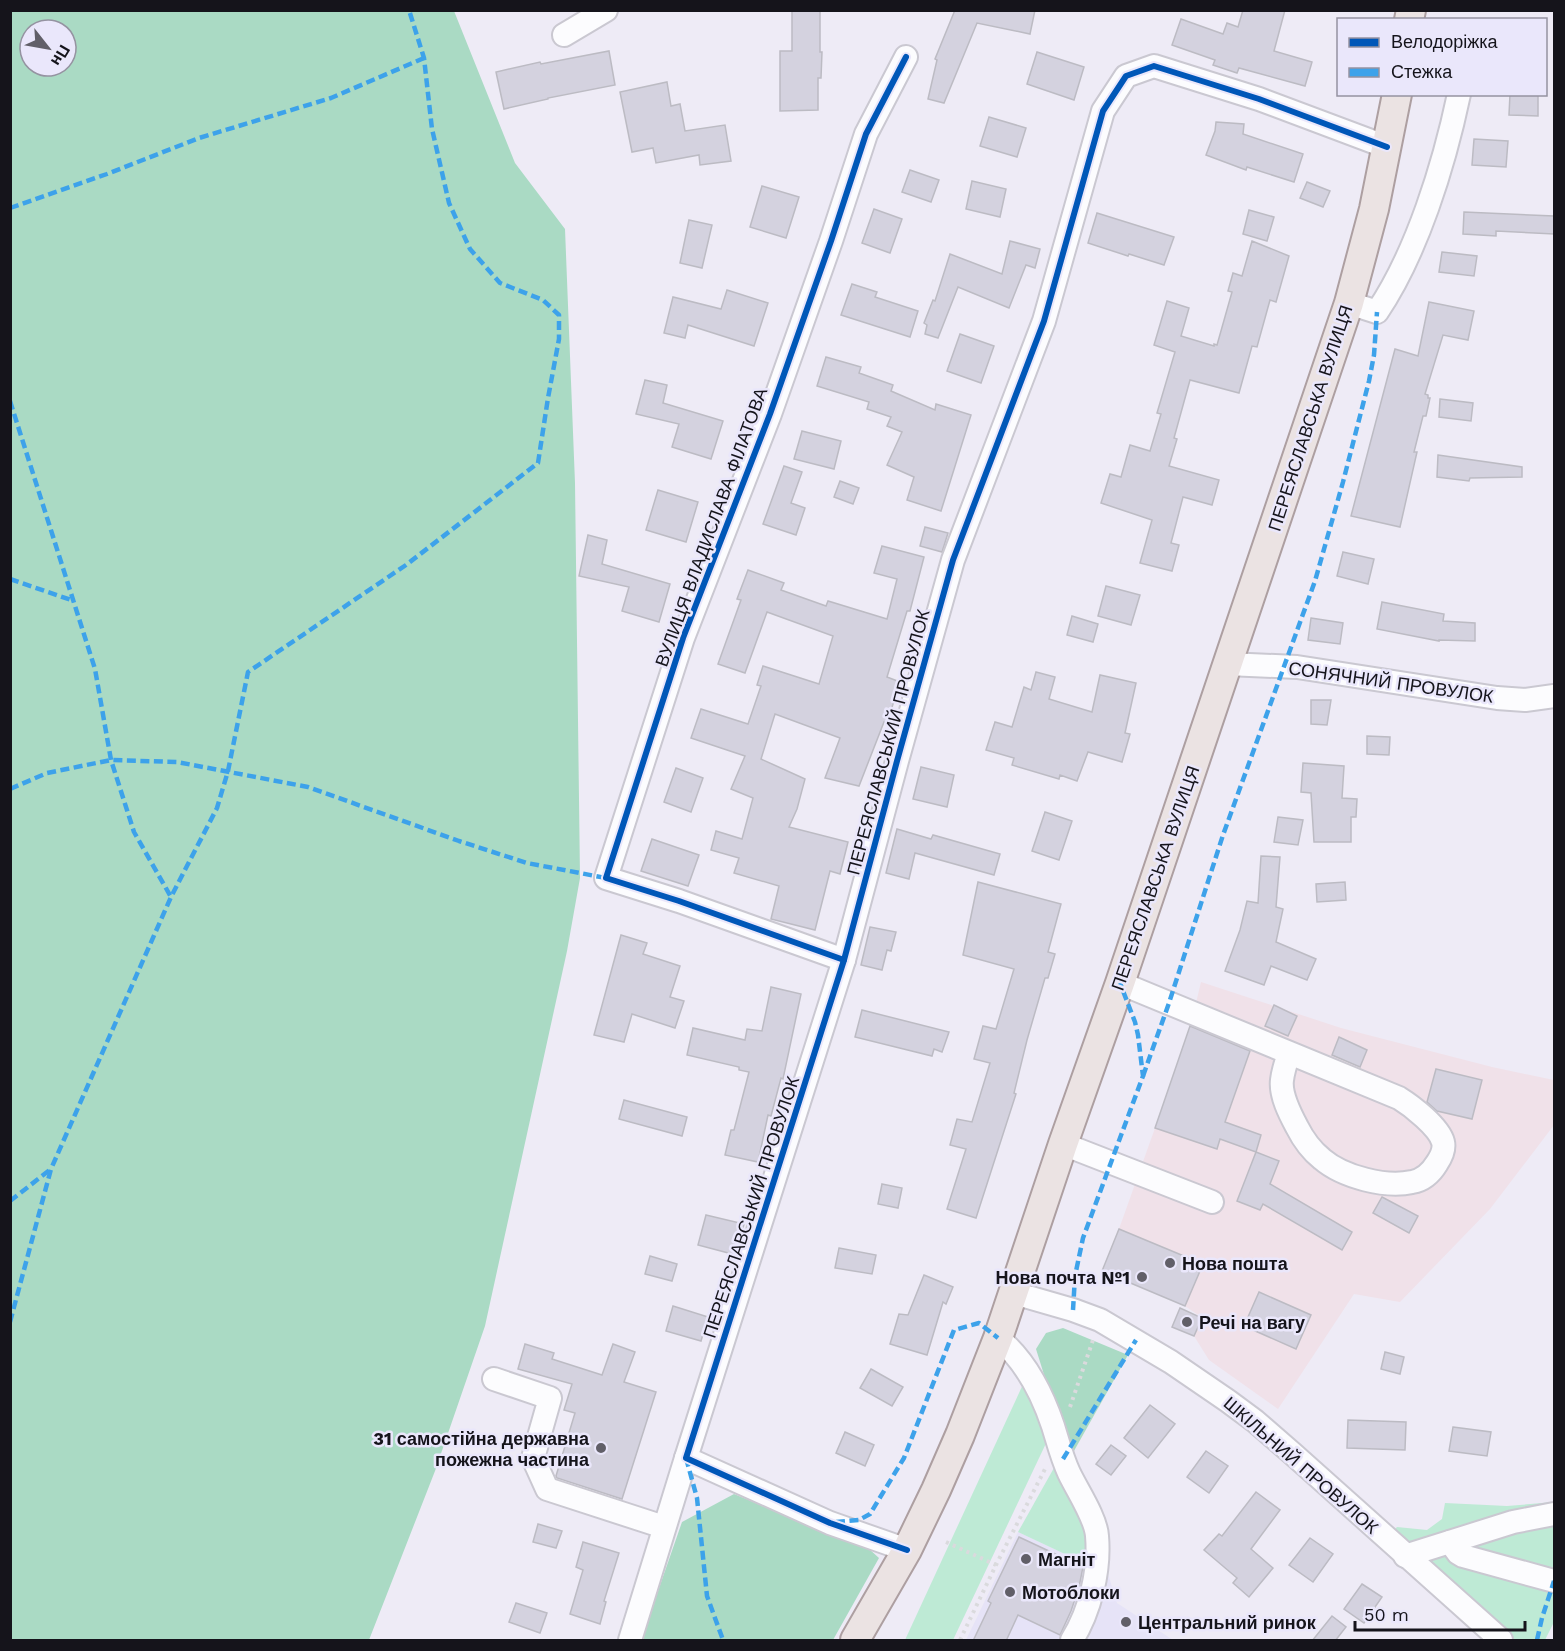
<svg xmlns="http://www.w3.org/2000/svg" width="1565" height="1651" font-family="'Work Sans',sans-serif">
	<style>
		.built { fill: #e6e3f7 }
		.industrial { fill: #f0e1e9 }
		.green { fill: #beead5 }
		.forest { fill: #aadac4; fill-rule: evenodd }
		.building { fill: #d4d2df; stroke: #bcbbc3; stroke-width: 1.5 }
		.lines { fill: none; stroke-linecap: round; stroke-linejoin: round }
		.minor-casing { stroke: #cac8d1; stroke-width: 26 }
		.major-casing { stroke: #ad9fa1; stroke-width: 32 }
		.path { stroke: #dadadd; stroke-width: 4; stroke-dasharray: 3 4.5; stroke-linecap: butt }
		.minor { stroke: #fcfcfe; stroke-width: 22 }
		.major { stroke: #ebe3e3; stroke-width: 28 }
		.quiet { stroke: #3da2ea; stroke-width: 4.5; stroke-dasharray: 9 4.5; stroke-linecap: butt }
		.cycleway-casing { stroke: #eae7fb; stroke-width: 10 }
		.cycleway { stroke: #0057b8; stroke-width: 6 }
		.poi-dot { fill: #615f68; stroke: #eae7fb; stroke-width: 2 }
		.labels { text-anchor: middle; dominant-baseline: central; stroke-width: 5; stroke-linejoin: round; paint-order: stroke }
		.street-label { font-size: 18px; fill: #15141b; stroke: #eae7fb }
		.poi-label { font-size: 18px; font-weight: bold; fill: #15141b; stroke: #eae7fb; text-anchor: start }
	</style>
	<rect width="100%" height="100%" fill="#eeebf6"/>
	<polygon class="built" points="1018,1532 1108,1574 1117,1603 1173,1640 966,1640"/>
	<polygon class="industrial" points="1201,982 1341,1028 1492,1067 1554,1080 1554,1125 1490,1209 1400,1302 1354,1294 1278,1409 1209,1360 1194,1336 1201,1317 1185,1306 1102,1271 1119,1229 1155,1128 1191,1024"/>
	<g class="green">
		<polygon points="1025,1380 1049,1437 953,1640 905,1640"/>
		<polygon points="1059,1459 1101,1571 1018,1532"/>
		<polygon points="1554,1502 1554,1622 1545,1640 1495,1640 1385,1540 1397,1527 1427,1530 1442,1519 1445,1503 1507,1506"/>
	</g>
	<g class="forest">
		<path d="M11,10L454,11L515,163L565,229L575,483L580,878L567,951L485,1326L435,1471L369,1640H11ZM30,30H66V66H30Z"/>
		<polygon points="1063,1328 1128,1355 1070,1458 1036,1349 1046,1333"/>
		<polygon points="734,1494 819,1529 857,1538 879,1558 833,1640 641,1640 682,1522"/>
	</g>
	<g class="building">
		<polygon points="792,10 820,10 820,52 822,52 821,78 818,78 818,110 780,111 780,51 792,51"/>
		<polygon points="955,10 1035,10 1030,34 977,23 944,103 928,99 937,60 935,59"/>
		<polygon points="1243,10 1285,10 1274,51 1312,62 1305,86 1239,68 1237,73 1213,65 1215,60 1172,45 1181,19 1223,34 1227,23 1238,27"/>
		<polygon points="609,51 615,85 548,98 548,99 504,109 496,72 540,62 541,64"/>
		<polygon points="1037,52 1084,67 1074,100 1027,84"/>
		<polygon points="667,82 671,106 680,104 685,131 725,125 731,161 700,165 699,155 656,163 653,148 632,152 620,92"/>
		<polygon points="1510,94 1538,94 1538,116 1509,115"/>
		<polygon points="989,117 1026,128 1017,157 980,146"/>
		<polygon points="1216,122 1244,124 1243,134 1303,154 1294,182 1247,167 1246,170 1206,155 1215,131"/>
		<polygon points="1474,139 1508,141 1506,167 1472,165"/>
		<polygon points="910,170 939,180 931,202 902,192"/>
		<polygon points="972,181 1006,189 1000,217 966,209"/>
		<polygon points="1307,182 1330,191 1323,207 1300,198"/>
		<polygon points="762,186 799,197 786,238 750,227"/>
		<polygon points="874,209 902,219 890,253 862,243"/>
		<polygon points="1249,210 1274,217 1267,241 1243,234"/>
		<polygon points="1464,212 1554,216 1554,234 1496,231 1496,236 1463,234"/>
		<polygon points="1097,213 1174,237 1164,265 1129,254 1128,256 1088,243"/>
		<polygon points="689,220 712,225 702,268 680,263"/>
		<polygon points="1010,241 1040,249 1035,268 1026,265 1009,308 958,287 938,338 925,334 927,325 924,323 933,300 935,301 950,254 1002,274"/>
		<polygon points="1252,241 1289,256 1276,302 1270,300 1257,347 1252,346 1239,393 1190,380 1174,438 1177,439 1169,466 1219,480 1212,505 1183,497 1171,543 1179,545 1172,571 1140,563 1152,520 1101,503 1110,474 1121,477 1130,445 1150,451 1161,414 1157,413 1175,352 1154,345 1167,301 1189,308 1181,336 1214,346 1214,344 1217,345 1232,292 1228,291 1233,273 1242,276"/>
		<polygon points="1442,252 1477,256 1474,276 1439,272"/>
		<polygon points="852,284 877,292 875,297 918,311 910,337 841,315"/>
		<polygon points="727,290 768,303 754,346 688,325 685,338 664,333 673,297 721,309"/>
		<polygon points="1429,302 1474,311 1468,340 1443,335 1425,394 1428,395 1428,398 1430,398 1426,416 1423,416 1414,452 1417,452 1400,527 1351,516 1395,349 1418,356"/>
		<polygon points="960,334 994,346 981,383 947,371"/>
		<polygon points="826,357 861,367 859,373 893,385 891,391 935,410 936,404 971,415 941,511 907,500 914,477 887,465 902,432 887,426 891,417 867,409 869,402 817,386"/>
		<polygon points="645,380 667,385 663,403 723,421 711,459 672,447 679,424 636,414"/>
		<polygon points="1440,399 1473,403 1471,421 1439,417"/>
		<polygon points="802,431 841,441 834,469 794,459"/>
		<polygon points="1438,455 1522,467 1522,477 1470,478 1469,481 1437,477"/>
		<polygon points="784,466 802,472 791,503 805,508 796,535 763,524"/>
		<polygon points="840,481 859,488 853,504 834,497"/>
		<polygon points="658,490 698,502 686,542 646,530"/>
		<polygon points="925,527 948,533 942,552 920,546"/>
		<polygon points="588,535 607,540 602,564 670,584 659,622 622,611 629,587 579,576"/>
		<polygon points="882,546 924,557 910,611 907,611 887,677 900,682 887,723 884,722 859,786 825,778 840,738 775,714 761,759 805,779 797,809 789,827 848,842 840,874 830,871 815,930 771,919 779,886 734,873 739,858 711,850 716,831 742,839 753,798 731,789 745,756 691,738 701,709 748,724 761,686 757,685 763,666 819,684 833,636 767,612 745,673 718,664 741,600 737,599 748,570 784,583 781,590 826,606 828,601 887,619 897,579 874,573"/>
		<polygon points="1343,552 1374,559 1368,584 1337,576"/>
		<polygon points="1106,586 1140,595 1131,625 1098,616"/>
		<polygon points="1382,602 1444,614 1443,621 1475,623 1475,641 1439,640 1439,641 1377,629"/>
		<polygon points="1072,616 1098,624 1093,642 1067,635"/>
		<polygon points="1311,618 1343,623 1340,644 1308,640"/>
		<polygon points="1036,672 1055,677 1049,699 1092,712 1100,675 1136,683 1125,733 1130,734 1122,762 1088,752 1077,781 1060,775 1059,779 1012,765 1014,758 986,750 995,722 1012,727 1024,687 1031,690"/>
		<polygon points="1311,700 1331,700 1327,725 1311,724"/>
		<polygon points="1367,736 1390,737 1389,755 1367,754"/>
		<polygon points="1303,763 1344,766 1342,798 1357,799 1356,817 1351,817 1351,842 1314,842 1311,793 1301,792"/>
		<polygon points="921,767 954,775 947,807 913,799"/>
		<polygon points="676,768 703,778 691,812 664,802"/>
		<polygon points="1045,812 1072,821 1059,860 1032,851"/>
		<polygon points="1278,817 1303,820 1298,845 1274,842"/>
		<polygon points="897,829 931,839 933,835 1000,854 994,875 915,853 909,879 886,873"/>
		<polygon points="652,839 699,855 688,886 641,871"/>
		<polygon points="1261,856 1280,857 1276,907 1283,909 1276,942 1316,959 1307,980 1271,966 1264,985 1225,971 1240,930 1247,901 1258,903"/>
		<polygon points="978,882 1061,904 1048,952 1055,954 1048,978 1045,978 1027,1040 1014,1093 1016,1094 976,1218 947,1209 966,1149 950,1145 957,1119 972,1122 990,1063 974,1059 983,1026 996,1029 1014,969 963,955"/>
		<polygon points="1345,882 1346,900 1317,902 1316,884"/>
		<polygon points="870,927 896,932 891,951 887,950 882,970 861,965"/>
		<polygon points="621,935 647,943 643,954 680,966 670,997 684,1001 675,1028 632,1014 624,1042 594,1035"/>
		<polygon points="771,987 801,994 783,1079 781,1078 771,1116 768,1115 758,1162 725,1155 731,1130 734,1130 749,1072 739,1070 739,1067 687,1055 693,1028 745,1040 747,1029 762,1031"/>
		<polygon points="1274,1005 1297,1016 1288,1036 1265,1026"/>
		<polygon points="862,1010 949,1032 942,1052 934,1049 932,1056 855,1037"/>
		<polygon points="1190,1026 1250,1051 1225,1122 1261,1135 1256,1152 1220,1139 1217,1149 1155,1128"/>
		<polygon points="1339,1037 1367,1050 1360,1067 1332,1055"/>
		<polygon points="1436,1069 1482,1080 1472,1119 1437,1111 1427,1102"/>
		<polygon points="624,1100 687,1117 682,1136 619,1119"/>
		<polygon points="1256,1152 1279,1161 1270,1184 1352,1232 1342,1250 1263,1204 1260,1210 1237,1201"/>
		<polygon points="882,1184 902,1188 898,1208 878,1204"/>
		<polygon points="1382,1197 1418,1216 1409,1233 1373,1213"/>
		<polygon points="706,1215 744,1224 736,1255 698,1245"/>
		<polygon points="1119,1229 1203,1264 1185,1306 1102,1271"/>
		<polygon points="839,1248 876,1255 872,1274 835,1268"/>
		<polygon points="650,1256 677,1264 672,1281 645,1274"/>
		<polygon points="924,1275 953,1287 946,1304 943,1302 927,1355 890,1344 899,1314 908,1315"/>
		<polygon points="1259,1292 1311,1315 1296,1349 1244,1326"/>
		<polygon points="673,1306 708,1317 701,1341 666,1331"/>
		<polygon points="1180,1308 1202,1318 1194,1336 1172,1327"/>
		<polygon points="525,1344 554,1353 552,1359 602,1375 613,1344 635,1352 624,1382 656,1392 622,1499 557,1478 556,1476 575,1413 564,1410 572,1384 518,1369"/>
		<polygon points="1385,1352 1404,1357 1400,1374 1381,1369"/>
		<polygon points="871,1369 903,1387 892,1406 860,1388"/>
		<polygon points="1150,1405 1175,1424 1148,1458 1124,1438"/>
		<polygon points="1348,1420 1406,1422 1405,1450 1347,1448"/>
		<polygon points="1453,1427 1491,1432 1487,1456 1449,1451"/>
		<polygon points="845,1432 874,1445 865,1466 836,1453"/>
		<polygon points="1111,1445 1126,1456 1111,1475 1096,1464"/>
		<polygon points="1206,1451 1228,1466 1209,1493 1187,1477"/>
		<polygon points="1256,1492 1280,1510 1251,1549 1273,1568 1249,1597 1233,1583 1237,1578 1204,1550 1219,1534 1222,1536"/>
		<polygon points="538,1524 562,1531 556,1548 533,1542"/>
		<polygon points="1019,1537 1083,1567 1079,1587 1071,1611 1060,1635 1018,1615 1006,1641 973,1641 991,1603 988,1601"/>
		<polygon points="1310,1538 1333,1554 1313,1582 1289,1565"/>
		<polygon points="583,1542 619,1553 604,1601 606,1602 600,1624 570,1614 583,1570 576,1567"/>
		<polygon points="1362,1584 1382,1597 1364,1623 1344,1609"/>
		<polygon points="516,1603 547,1613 540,1633 509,1622"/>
		<polygon points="1332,1616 1346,1627 1335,1641 1312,1641"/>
	</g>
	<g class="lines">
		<defs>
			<g id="minor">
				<polyline points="564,35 606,10"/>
				<path d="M1349,303L1377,312C1417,253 1444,165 1459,94"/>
				<polyline points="1227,664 1297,667 1497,698 1525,700 1554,696"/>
				<polyline points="844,960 679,901 606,878 683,638 770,414 831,241 866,134 906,57"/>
				<path d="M1120,983L1399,1098C1412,1106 1439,1127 1443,1142C1445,1150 1441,1157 1437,1163C1431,1173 1424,1180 1412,1182C1386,1188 1343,1177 1322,1159C1312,1151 1303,1139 1297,1127C1290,1114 1280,1095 1282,1080C1283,1071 1286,1062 1289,1053"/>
				<polyline points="1063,1144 1212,1202"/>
				<polyline points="1014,1293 1073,1310 1100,1320 1171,1362 1228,1401 1255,1421 1293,1454 1501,1640"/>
				<path d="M998,1338C1025,1360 1042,1393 1053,1426C1058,1442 1062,1458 1069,1473C1077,1490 1096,1518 1097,1536C1100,1571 1090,1611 1072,1640"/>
				<polyline points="494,1379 550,1398 533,1458 547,1489 664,1527"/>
				<polyline points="1450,1542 1458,1553 1463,1556 1554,1581"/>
				<polyline points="907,1550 830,1523 686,1458 844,960 897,761 953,560 1044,321 1103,111 1126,76 1154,66 1259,99 1387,147"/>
				<polyline points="1405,1556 1513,1522 1554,1514"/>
				<polyline points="630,1640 686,1458"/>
			</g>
			<g id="major">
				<polyline points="1409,20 1411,10"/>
				<polyline points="855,1640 907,1550 936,1490 960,1435 998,1338 1063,1144 1120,983 1349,303 1374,209 1397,94"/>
			</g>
		</defs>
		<use href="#minor" class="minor-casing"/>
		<use href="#major" class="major-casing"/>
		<g class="path">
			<polyline points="1070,1407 1093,1340"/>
			<polyline points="946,1542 996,1565"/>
			<polyline points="960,1640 996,1565 1045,1469"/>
		</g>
		<use href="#minor" class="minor"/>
		<use href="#major" class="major"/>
		<g class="quiet">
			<polyline points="10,208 107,174 199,138 331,98 424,58"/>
			<polyline points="10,401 95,669 111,760 134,832 171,897"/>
			<polyline points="10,579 74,601"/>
			<polyline points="10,789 47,773 111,760 177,762 308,787 459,841 527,863 606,878"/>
			<polyline points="1143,1076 1169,1003 1223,835 1315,581 1343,482 1369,381 1374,355 1377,312"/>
			<polyline points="10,1201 51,1169"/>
			<polyline points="1073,1310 1075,1276 1083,1238 1143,1076 1138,1035 1135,1022 1120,983"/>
			<polyline points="10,1322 51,1169 171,897 217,808 228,771 248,672 406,565 538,463 548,398 559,339 559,315 543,300 500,283 470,249 449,203 432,129 424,58 409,10"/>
			<polyline points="686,1458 697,1498 707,1596 723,1640"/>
			<polyline points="1063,1459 1136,1340"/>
			<polyline points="836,1522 859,1520 870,1514 904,1458 954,1330 979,1323 998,1338"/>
			<polyline points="1537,1640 1542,1618 1554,1581"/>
		</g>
		<defs>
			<g id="cycleway">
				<polyline points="844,960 679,901 606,878 683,638 770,414 831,241 866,134 906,57"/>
				<polyline points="907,1550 830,1523 686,1458 844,960 897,761 953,560 1044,321 1103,111 1126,76 1154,66 1259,99 1387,147"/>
			</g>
		</defs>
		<use href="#cycleway" class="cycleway-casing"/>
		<use href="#cycleway" class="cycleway"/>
	</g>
	<g class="poi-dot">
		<circle cx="1170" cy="1263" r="6"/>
		<circle cx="1142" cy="1277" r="6"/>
		<circle cx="1187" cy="1322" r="6"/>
		<circle cx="601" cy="1448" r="6"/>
		<circle cx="1026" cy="1559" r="6"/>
		<circle cx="1010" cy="1592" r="6"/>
		<circle cx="1126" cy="1622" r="6"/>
	</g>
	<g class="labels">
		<g class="street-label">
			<text transform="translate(1310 418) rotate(-72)">ПЕРЕЯСЛАВСЬКА ВУЛИЦЯ</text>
			<text transform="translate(711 527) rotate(-70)">ВУЛИЦЯ ВЛАДИСЛАВА ФІЛАТОВА</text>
			<text transform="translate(1391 682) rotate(8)">СОНЯЧНИЙ ПРОВУЛОК</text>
			<text transform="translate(888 742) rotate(-75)">ПЕРЕЯСЛАВСЬКИЙ ПРОВУЛОК</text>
			<text transform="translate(1155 878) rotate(-71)">ПЕРЕЯСЛАВСЬКА ВУЛИЦЯ</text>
			<text transform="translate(751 1207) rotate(-72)">ПЕРЕЯСЛАВСЬКИЙ ПРОВУЛОК</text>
			<text transform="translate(1301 1465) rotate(41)">ШКІЛЬНИЙ ПРОВУЛОК</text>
		</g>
		<g class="poi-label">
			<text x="1182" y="1263">Нова пошта</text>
			<text x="1130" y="1277" text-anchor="end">Нова почта №1</text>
			<text x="1199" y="1322">Речі на вагу</text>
			<text x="589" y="1438" text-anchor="end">31 самостійна державна<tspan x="589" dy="21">пожежна частина</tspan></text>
			<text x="1038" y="1559">Магніт</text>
			<text x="1022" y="1592">Мотоблоки</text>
			<text x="1138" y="1622">Центральний ринок</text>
		</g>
	</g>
	<rect width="1565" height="1651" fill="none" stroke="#15141b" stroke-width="24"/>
	<rect x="1337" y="18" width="210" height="78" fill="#eae7fb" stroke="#9593a1" stroke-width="1.5"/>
	<rect x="1349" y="38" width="30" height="9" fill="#0057b8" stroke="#9593a1" stroke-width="1.5"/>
	<text x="1391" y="48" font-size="18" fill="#15141b">Велодоріжка</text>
	<rect x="1349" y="68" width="30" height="9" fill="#3da2ea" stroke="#9593a1" stroke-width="1.5"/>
	<text x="1391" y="78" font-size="18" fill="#15141b">Стежка</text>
	<g transform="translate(48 48) rotate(121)"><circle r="28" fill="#eae7fb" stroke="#9593a1" stroke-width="1.5"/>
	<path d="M0-4.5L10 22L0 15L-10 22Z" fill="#615f68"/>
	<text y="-9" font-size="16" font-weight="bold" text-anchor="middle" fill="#15141b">Пн</text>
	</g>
	<path d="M1355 1621v9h170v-9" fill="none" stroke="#15141b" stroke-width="3"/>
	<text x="1364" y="1621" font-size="18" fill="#15141b" stroke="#eae7fb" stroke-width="4.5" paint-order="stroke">50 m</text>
</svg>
